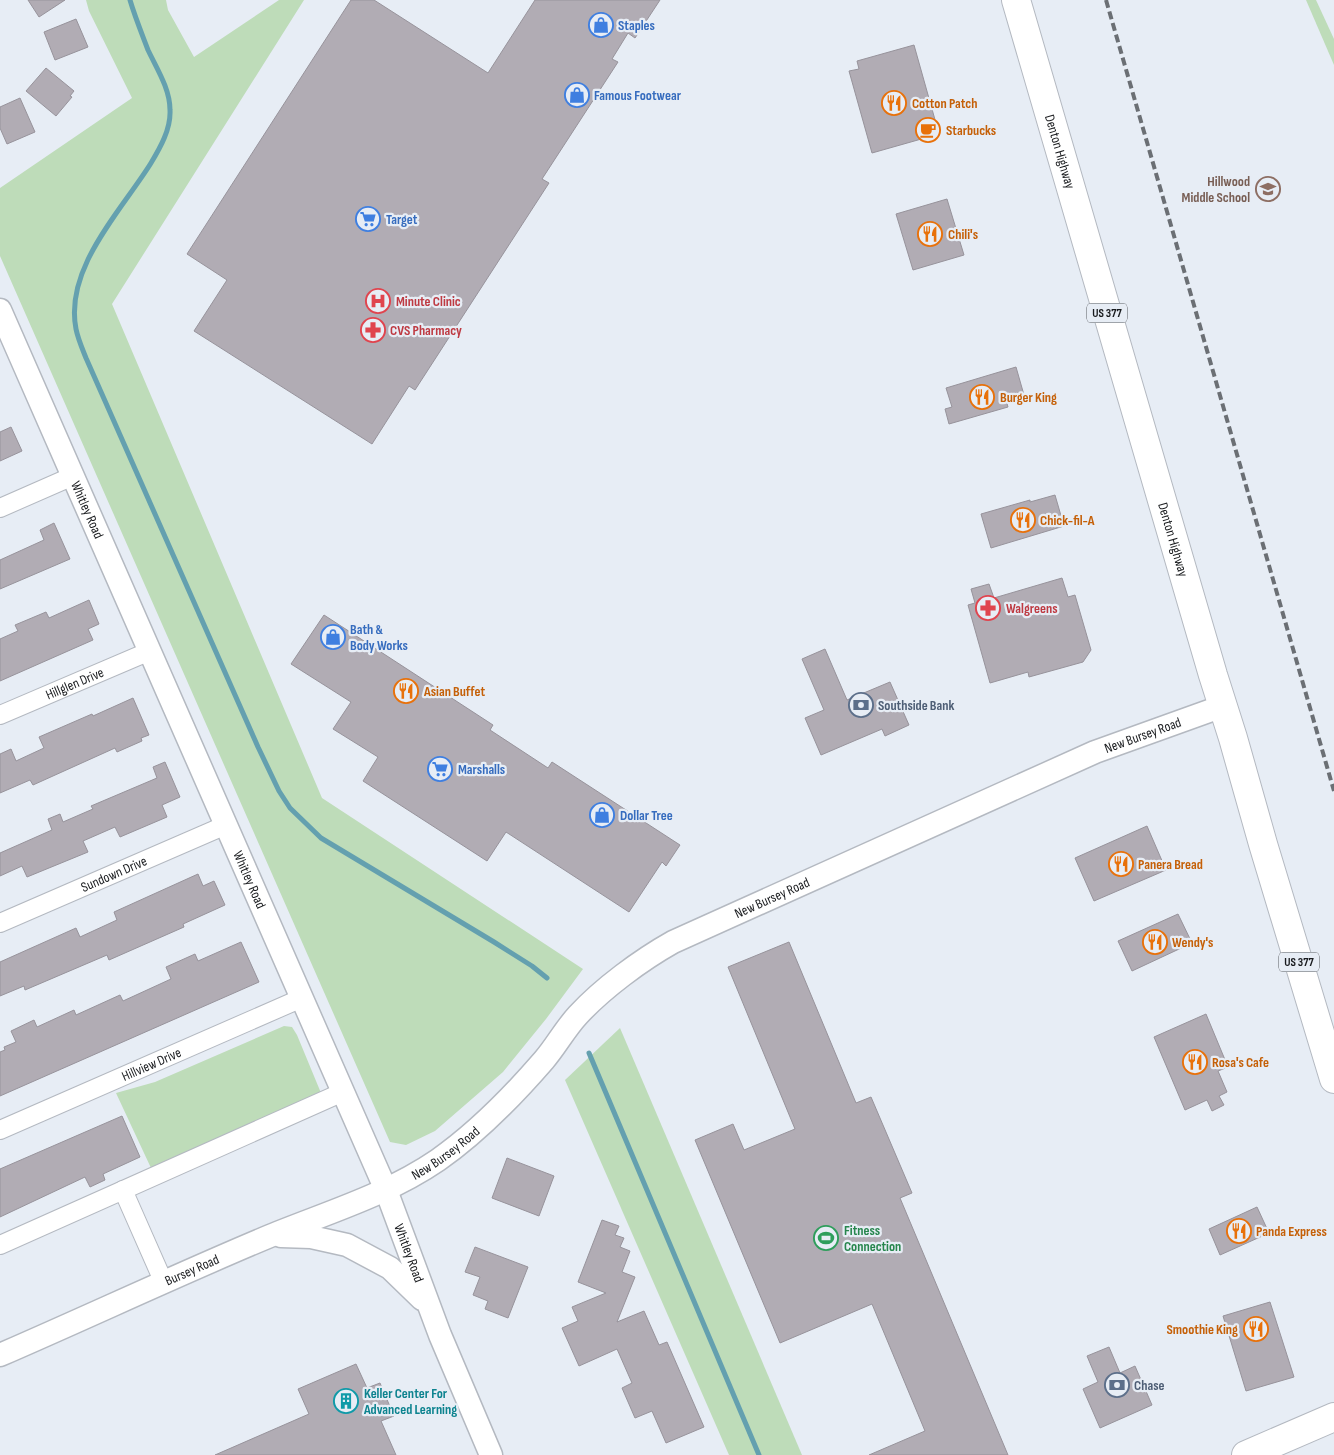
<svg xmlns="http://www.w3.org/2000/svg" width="1334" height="1455" font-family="'Sofia Sans Condensed',sans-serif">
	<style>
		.green { fill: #bedcb9 }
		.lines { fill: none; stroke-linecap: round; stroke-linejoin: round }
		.stream { stroke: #64a0af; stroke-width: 5 }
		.building { fill: #b1acb4; stroke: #97939b }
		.minor-casing { stroke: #b4b9c1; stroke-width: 20 }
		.tertiary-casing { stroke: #b4b9c1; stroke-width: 25 }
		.primary-casing { stroke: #b4b9c1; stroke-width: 30 }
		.minor { stroke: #fff; stroke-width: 18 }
		.tertiary { stroke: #fff; stroke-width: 22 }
		.primary { stroke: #fff; stroke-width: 28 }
		.rail { stroke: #6b6f74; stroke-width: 4; stroke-dasharray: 8 4; stroke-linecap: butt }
		.labels { text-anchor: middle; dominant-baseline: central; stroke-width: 4.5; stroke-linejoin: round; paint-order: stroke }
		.shield { fill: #e7edf5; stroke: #575a5e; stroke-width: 1 }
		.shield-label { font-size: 12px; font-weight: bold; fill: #191b1e }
		.shop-label { font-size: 14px; font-weight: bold; fill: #366cbe; stroke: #e7edf5; text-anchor: start }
		.food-label { font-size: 14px; font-weight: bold; fill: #c56008; stroke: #e7edf5; text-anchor: start }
		.street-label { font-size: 14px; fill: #191b1e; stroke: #e7edf5 }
		.education-label { font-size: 14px; font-weight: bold; fill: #785e54; stroke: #e7edf5; text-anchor: end }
		.health-label { font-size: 14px; font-weight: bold; fill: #be3a42; stroke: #e7edf5; text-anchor: start }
		.service-label { font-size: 14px; font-weight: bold; fill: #4e5e75; stroke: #e7edf5; text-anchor: start }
		.leisure-label { font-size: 14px; font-weight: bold; fill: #27864d; stroke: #e7edf5; text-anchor: start }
		.culture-label { font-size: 14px; font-weight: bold; fill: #0d838f; stroke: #e7edf5; text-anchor: start }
	</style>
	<rect width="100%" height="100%" fill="#e7edf5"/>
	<g class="green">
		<polygon points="86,0 166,0 168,10 194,57 279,0 304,0 112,304 322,798 583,969 546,1019 503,1072 435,1131 406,1145 390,1142 0,256 0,188 132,98 89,11"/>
		<polygon points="1306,0 1316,0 1334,39 1334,65"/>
		<polygon points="284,1026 292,1027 297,1035 321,1093 151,1168 116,1093 155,1082"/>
		<polygon points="620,1028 802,1455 729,1455 565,1080"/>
	</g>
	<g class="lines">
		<g class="stream">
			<path d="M130,0C135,17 142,34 148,50C157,69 170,89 170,110C171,129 160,148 151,163C122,210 64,268 76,329C78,339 82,348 86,358L258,747L279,791L290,808L321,838L494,942L532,966L547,978"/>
			<polyline points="589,1053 759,1455"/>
		</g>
	</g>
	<g class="building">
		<polygon points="28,0 65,0 39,17"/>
		<polygon points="351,0 374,0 488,73 535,0 660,0 635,38 628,33 612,59 618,62 542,179 549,183 415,390 409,386 372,444 194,331 227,280 187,254"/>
		<polygon points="76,19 88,47 55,60 44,32"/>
		<polygon points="914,45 939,134 872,153 849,71 859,69 857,61"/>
		<polygon points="46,68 74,91 70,96 72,97 56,116 26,91"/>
		<polygon points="20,98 35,132 7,144 0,128 0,107"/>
		<polygon points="947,199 964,255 913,270 896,214"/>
		<polygon points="1016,367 1024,395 1006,400 1008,407 949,424 945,409 952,407 946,388"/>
		<polygon points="11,427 22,451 0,461 0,432"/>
		<polygon points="1055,495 1064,526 991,548 981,514 1030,500 1030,502"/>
		<polygon points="54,523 70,559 0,589 0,560 44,540 40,530"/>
		<polygon points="1062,578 1068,597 1075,595 1091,650 1083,662 1029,677 1028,672 990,683 968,605 975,603 971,589 989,584 994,598"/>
		<polygon points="89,600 99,624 88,629 93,640 0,681 0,639 18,631 15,625 46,612 49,618"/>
		<polygon points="324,615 493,725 490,730 548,768 552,762 680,845 666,866 662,862 629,912 506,832 487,861 363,781 378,757 333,729 351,702 291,664"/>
		<polygon points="825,649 847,700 890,682 909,725 885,736 882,729 821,755 805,718 824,710 802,659"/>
		<polygon points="133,698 149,735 141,738 142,741 117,752 115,748 33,785 30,780 0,793 0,754 11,749 16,761 44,748 39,737 92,714 93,716"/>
		<polygon points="165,762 180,797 162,805 167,817 120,837 115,827 83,841 88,852 27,877 22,866 0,876 0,853 52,830 48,819 60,814 63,822 93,809 91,806 157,778 153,767"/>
		<polygon points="1147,826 1166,870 1094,901 1075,858"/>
		<polygon points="198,874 203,886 214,881 225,905 183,924 184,927 109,960 107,955 25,990 24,986 0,996 0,962 76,928 80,937 117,920 114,912"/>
		<polygon points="1178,914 1192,943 1132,971 1118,941"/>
		<polygon points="241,942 259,982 0,1096 0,1052 5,1050 4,1047 16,1042 11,1031 34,1020 37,1027 74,1010 76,1015 120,995 123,1001 171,979 166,967 195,954 198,961"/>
		<polygon points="789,942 856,1103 871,1097 912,1193 900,1198 1008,1455 869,1455 925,1431 872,1304 780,1343 695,1140 733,1124 744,1150 795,1129 728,967"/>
		<polygon points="1206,1014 1228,1067 1218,1071 1227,1092 1219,1096 1224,1105 1212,1111 1207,1100 1185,1110 1154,1037"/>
		<polygon points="122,1116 140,1157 103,1174 105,1180 90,1187 85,1177 0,1217 0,1169"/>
		<polygon points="507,1158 554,1176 539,1216 492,1198"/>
		<polygon points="1257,1207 1269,1233 1220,1255 1209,1229"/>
		<polygon points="602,1220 619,1226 615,1235 624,1238 620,1247 630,1251 622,1272 635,1277 617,1322 644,1311 659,1345 667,1342 704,1427 666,1443 652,1411 635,1418 622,1388 632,1383 617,1349 579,1366 562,1328 578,1321 572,1307 606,1293 578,1282"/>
		<polygon points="475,1247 528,1267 508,1318 485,1309 488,1301 473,1295 480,1277 465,1272"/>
		<polygon points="1270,1302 1294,1377 1246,1391 1223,1316"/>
		<polygon points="1109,1347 1120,1373 1135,1366 1152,1405 1100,1428 1083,1389 1098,1382 1087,1356"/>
		<polygon points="356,1364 367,1388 380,1383 394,1416 381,1421 396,1455 215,1455 309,1414 298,1389"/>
	</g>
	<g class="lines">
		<defs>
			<g id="minor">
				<polyline points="0,508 73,476"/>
				<path id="s1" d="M0,715L150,651"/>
				<path id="s2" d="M0,923L226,825"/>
				<path id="s3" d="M0,1130L302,998"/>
				<polyline points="123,1190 164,1283"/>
				<polyline points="0,1245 343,1092"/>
			</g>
			<g id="tertiary">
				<path id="s4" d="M0,310L386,1190L440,1335L491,1455"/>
				<polyline points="281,1236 311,1237 347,1245 390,1268 422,1299"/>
				<path id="s5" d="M0,1355C90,1316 179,1274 270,1236C326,1213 387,1195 438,1160C478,1132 512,1097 544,1060C556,1046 565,1029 578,1015C603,988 641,960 673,942L1095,752L1223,706"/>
			</g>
			<g id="primary">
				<path id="s6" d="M1016,0L1213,675L1233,738L1263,844L1334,1079"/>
				<polyline points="1246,1455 1334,1417"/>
			</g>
		</defs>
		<use href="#minor" class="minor-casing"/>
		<use href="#tertiary" class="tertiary-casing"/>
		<use href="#primary" class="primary-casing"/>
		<use href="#minor" class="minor"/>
		<use href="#tertiary" class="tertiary"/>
		<use href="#primary" class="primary"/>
		<polyline class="rail" points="1106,0 1334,791"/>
	</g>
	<defs>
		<symbol id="shop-ring" viewBox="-11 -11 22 22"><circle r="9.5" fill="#e7edf5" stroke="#3f7fe0" stroke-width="1.5"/><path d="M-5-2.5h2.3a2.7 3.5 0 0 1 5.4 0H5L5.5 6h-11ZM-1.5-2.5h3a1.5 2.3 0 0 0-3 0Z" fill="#3f7fe0"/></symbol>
		<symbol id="restaurant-ring" viewBox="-11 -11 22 22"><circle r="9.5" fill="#e7edf5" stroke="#e8710a" stroke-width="1.5"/><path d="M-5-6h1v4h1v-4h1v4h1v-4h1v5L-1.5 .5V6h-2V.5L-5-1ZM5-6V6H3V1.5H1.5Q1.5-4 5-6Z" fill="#e8710a"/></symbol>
		<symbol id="cafe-ring" viewBox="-11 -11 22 22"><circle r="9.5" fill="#e7edf5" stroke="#e8710a" stroke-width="1.5"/><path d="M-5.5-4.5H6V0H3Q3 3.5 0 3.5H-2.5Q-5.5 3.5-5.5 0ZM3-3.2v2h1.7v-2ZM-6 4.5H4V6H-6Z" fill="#e8710a"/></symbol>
		<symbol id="school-ring" viewBox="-11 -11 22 22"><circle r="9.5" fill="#e7edf5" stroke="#8d6e63" stroke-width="1.5"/><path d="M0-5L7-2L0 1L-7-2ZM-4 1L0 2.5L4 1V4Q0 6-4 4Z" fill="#8d6e63"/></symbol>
		<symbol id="supermarket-ring" viewBox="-11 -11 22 22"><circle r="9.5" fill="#e7edf5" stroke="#3f7fe0" stroke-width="1.5"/><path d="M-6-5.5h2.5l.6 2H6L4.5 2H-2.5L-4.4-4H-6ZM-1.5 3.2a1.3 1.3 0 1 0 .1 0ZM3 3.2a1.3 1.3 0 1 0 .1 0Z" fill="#3f7fe0"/></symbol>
		<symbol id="hospital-ring" viewBox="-11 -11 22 22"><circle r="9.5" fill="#e7edf5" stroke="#e0444e" stroke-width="1.5"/><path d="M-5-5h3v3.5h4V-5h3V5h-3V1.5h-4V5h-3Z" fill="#e0444e"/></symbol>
		<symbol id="pharmacy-ring" viewBox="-11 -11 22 22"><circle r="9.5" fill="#e7edf5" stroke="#e0444e" stroke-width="1.5"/><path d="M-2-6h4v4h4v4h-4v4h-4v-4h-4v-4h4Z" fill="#e0444e"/></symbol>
		<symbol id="bank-ring" viewBox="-11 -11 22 22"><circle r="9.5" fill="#e7edf5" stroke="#5c6f8a" stroke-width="1.5"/><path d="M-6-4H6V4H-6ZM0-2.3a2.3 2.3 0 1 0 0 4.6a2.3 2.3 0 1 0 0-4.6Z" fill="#5c6f8a"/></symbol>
		<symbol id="stadium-ring" viewBox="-11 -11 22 22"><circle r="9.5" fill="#e7edf5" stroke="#2e9e5b" stroke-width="1.5"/><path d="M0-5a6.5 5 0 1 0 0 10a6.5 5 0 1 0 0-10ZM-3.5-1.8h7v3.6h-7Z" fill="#2e9e5b"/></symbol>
		<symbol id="building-ring" viewBox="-11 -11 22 22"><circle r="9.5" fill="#e7edf5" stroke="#0f9aa8" stroke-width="1.5"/><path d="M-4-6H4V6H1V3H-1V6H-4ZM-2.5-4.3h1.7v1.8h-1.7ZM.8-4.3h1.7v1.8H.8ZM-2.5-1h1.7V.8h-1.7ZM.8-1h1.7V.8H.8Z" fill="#0f9aa8"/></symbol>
	</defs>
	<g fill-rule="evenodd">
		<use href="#shop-ring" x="587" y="11" width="28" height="28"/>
		<use href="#shop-ring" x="563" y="81" width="28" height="28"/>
		<use href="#restaurant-ring" x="880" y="89" width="28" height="28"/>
		<use href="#cafe-ring" x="914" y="116" width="28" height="28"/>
		<use href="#school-ring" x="1254" y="175" width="28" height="28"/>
		<use href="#supermarket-ring" x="354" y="205" width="28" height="28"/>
		<use href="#restaurant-ring" x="916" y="220" width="28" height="28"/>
		<use href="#hospital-ring" x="364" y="287" width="28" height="28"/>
		<use href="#pharmacy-ring" x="359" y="316" width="28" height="28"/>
		<use href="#restaurant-ring" x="968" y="383" width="28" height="28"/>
		<use href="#restaurant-ring" x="1009" y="506" width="28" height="28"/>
		<use href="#pharmacy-ring" x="974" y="594" width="28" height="28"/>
		<use href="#shop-ring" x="319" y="623" width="28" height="28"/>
		<use href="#restaurant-ring" x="392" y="677" width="28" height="28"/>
		<use href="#bank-ring" x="847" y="691" width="28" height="28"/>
		<use href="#supermarket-ring" x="426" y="755" width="28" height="28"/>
		<use href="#shop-ring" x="588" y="801" width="28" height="28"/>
		<use href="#restaurant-ring" x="1107" y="850" width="28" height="28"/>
		<use href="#restaurant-ring" x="1141" y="928" width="28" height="28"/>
		<use href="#restaurant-ring" x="1181" y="1048" width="28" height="28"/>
		<use href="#restaurant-ring" x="1225" y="1217" width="28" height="28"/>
		<use href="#stadium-ring" x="812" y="1224" width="28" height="28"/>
		<use href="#restaurant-ring" x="1242" y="1315" width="28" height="28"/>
		<use href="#bank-ring" x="1103" y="1371" width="28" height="28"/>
		<use href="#building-ring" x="332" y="1387" width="28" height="28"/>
	</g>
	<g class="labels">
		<g class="shield">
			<rect x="1087" y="303.5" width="40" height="19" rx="4"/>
			<rect x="1279" y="952.5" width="40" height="19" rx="4"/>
		</g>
		<g class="shield-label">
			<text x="1107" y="313">US 377</text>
			<text x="1299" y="962">US 377</text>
		</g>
		<g class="shop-label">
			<text x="618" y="25">Staples</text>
			<text x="594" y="95">Famous Footwear</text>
			<text x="386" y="219">Target</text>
			<text x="350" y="629">Bath &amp;<tspan x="350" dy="16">Body Works</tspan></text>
			<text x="458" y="769">Marshalls</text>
			<text x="620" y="815">Dollar Tree</text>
		</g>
		<g class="food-label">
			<text x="912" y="103">Cotton Patch</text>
			<text x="946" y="130">Starbucks</text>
			<text x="948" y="234">Chili's</text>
			<text x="1000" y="397">Burger King</text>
			<text x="1040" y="520">Chick-fil-A</text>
			<text x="424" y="691">Asian Buffet</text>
			<text x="1138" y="864">Panera Bread</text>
			<text x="1172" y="942">Wendy's</text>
			<text x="1212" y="1062">Rosa's Cafe</text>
			<text x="1256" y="1231">Panda Express</text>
			<text x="1238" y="1329" text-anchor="end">Smoothie King</text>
		</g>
		<g class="street-label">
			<text stroke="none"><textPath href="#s6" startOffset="158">Denton Highway</textPath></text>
			<text stroke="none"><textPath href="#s4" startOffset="218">Whitley Road</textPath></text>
			<text stroke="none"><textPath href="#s6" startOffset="562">Denton Highway</textPath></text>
			<text stroke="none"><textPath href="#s1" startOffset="81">Hillglen Drive</textPath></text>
			<text stroke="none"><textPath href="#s5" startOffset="1316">New Bursey Road</textPath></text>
			<text stroke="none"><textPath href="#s2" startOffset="124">Sundown Drive</textPath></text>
			<text stroke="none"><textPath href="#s4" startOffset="622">Whitley Road</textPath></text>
			<text stroke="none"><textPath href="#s5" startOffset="911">New Bursey Road</textPath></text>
			<text stroke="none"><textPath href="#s3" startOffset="165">Hillview Drive</textPath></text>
			<text stroke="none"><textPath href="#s5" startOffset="490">New Bursey Road</textPath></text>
			<text stroke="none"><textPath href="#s4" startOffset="1028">Whitley Road</textPath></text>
			<text stroke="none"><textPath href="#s5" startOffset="210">Bursey Road</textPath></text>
		</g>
		<g class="education-label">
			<text x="1250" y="181">Hillwood<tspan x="1250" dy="16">Middle School</tspan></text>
		</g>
		<g class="health-label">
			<text x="396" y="301">Minute Clinic</text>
			<text x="390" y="330">CVS Pharmacy</text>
			<text x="1006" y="608">Walgreens</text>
		</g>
		<g class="service-label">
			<text x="878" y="705">Southside Bank</text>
			<text x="1134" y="1385">Chase</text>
		</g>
		<g class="leisure-label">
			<text x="844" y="1230">Fitness<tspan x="844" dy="16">Connection</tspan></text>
		</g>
		<g class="culture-label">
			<text x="364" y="1393">Keller Center For<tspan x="364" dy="16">Advanced Learning</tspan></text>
		</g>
	</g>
</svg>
